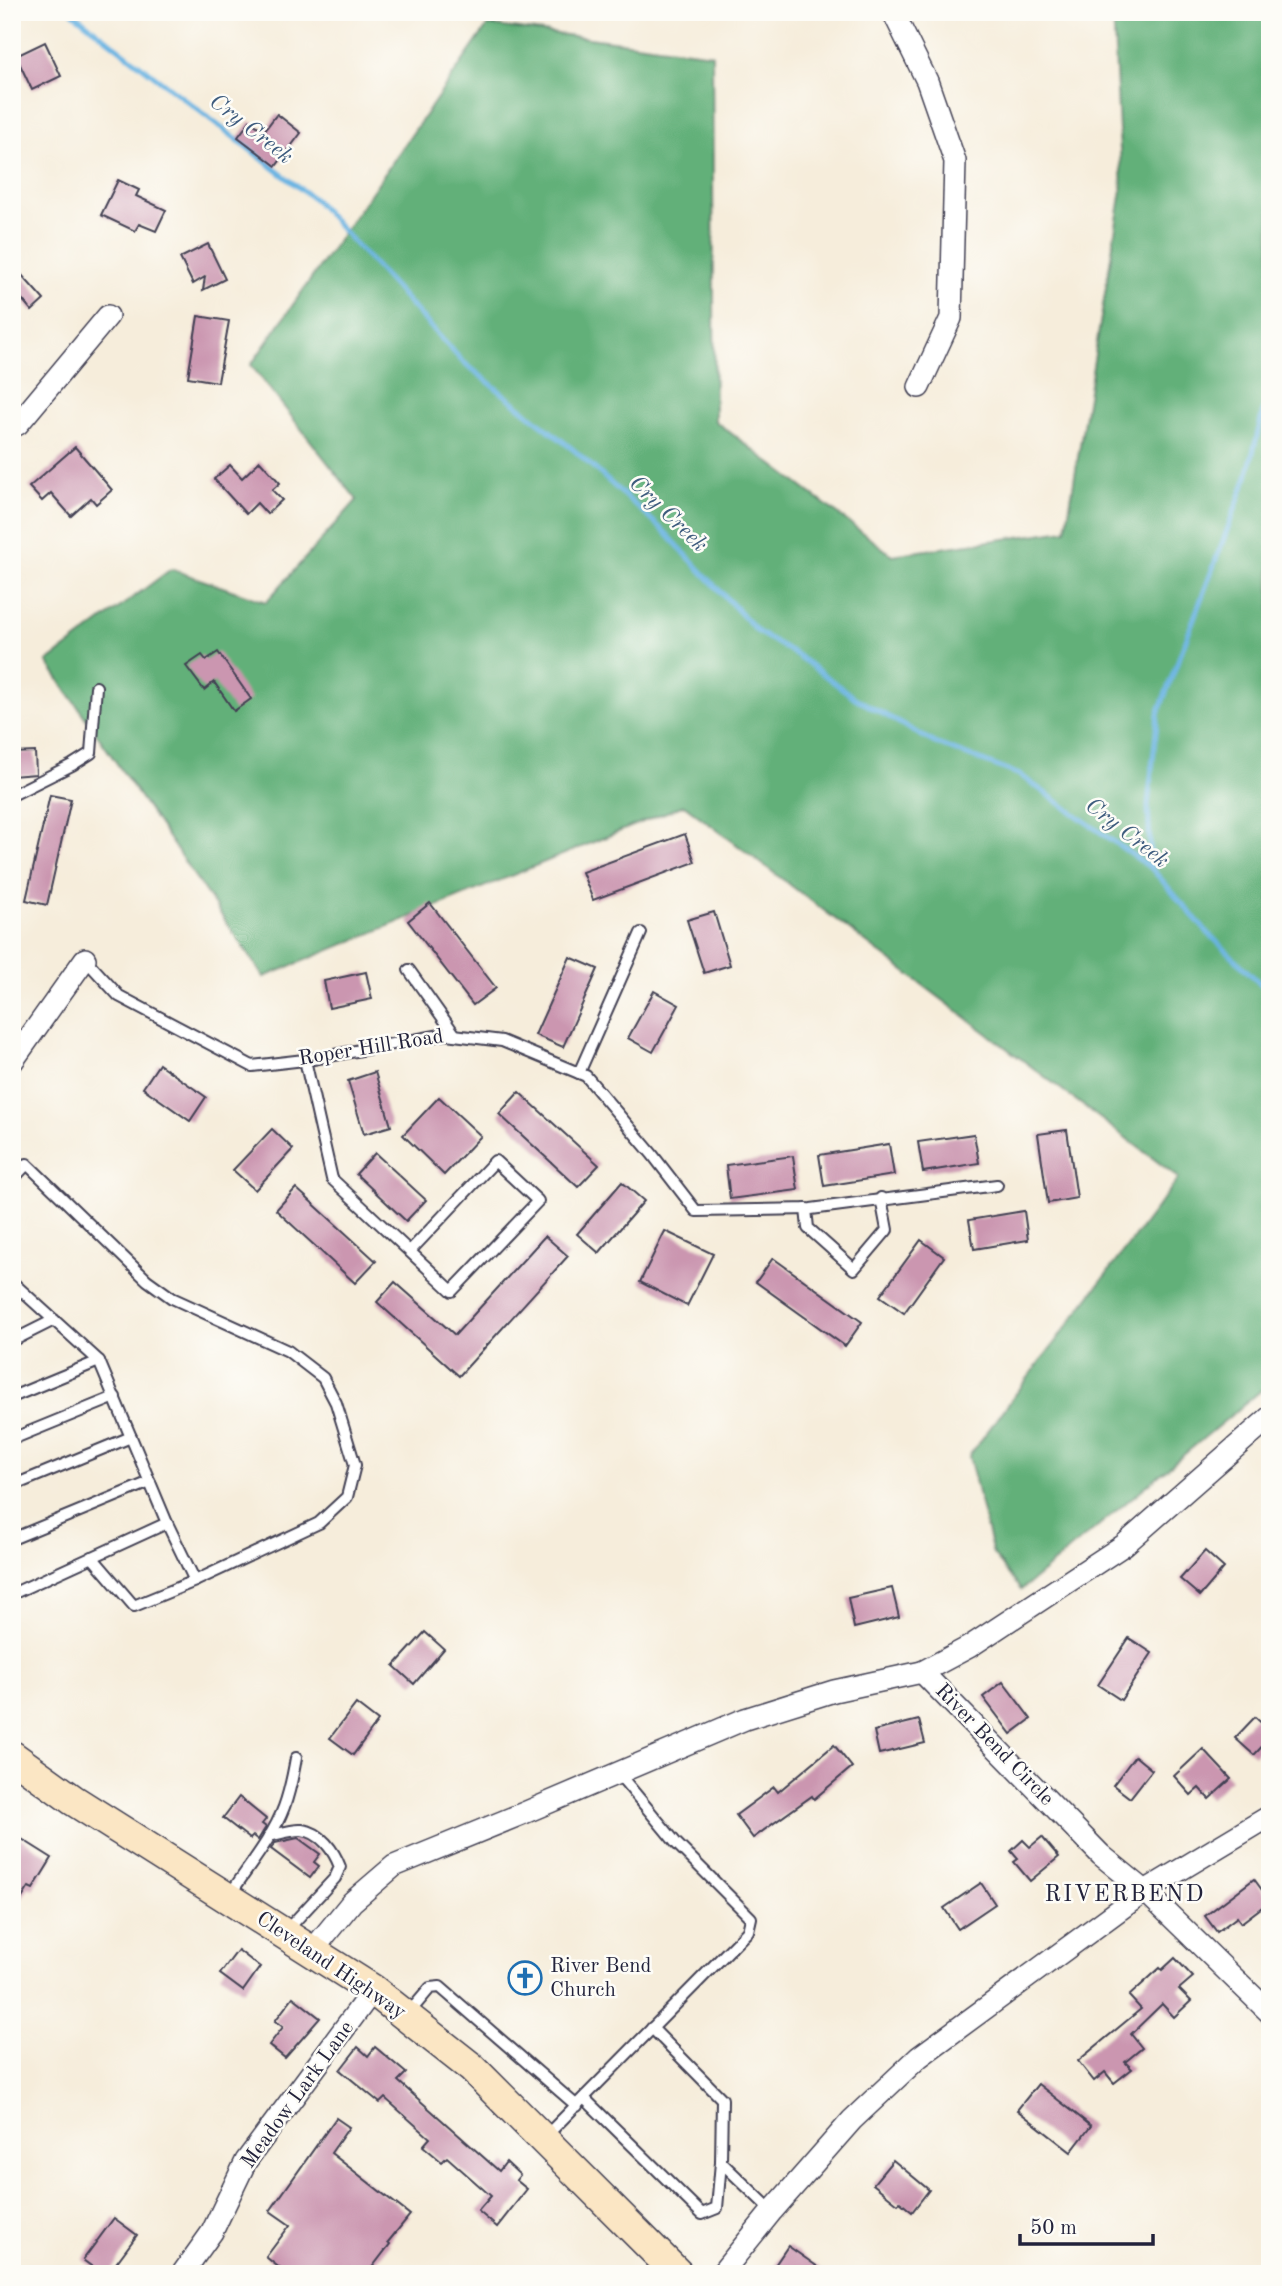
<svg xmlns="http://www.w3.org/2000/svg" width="1282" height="2286" font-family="'Old Standard TT',serif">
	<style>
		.forest { fill: #62b079; stroke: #42695a; stroke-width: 2 }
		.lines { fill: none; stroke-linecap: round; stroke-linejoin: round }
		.stream { stroke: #69b4e2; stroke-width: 5 }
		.building { fill: #cb96b0 }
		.lane-casing { stroke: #424053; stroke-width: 14 }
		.street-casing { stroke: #424053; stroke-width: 24 }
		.secondary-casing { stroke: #424053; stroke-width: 33 }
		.lane { stroke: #fff; stroke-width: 10 }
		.street { stroke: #fff; stroke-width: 21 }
		.secondary { stroke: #fbe6c4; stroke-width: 30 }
		.labels { text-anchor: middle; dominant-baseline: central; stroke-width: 5; stroke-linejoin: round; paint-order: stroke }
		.street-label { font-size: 21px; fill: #22223b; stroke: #fdfcf7 }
		.poi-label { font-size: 21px; fill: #22223b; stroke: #fdfcf7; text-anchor: start }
		.water-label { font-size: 23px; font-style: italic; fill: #3e5c7e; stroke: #fdfcf7 }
		.neighbourhood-label { font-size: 23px; letter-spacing: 2px; fill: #22223b; stroke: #fdfcf7 }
	</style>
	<rect width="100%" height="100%" fill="#fdfcf7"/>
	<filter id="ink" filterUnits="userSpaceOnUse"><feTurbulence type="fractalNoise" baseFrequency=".0143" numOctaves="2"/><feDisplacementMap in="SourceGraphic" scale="14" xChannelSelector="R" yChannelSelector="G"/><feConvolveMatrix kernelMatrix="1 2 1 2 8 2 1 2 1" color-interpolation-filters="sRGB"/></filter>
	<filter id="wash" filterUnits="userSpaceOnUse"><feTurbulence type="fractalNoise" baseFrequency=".00686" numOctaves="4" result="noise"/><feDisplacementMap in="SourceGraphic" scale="28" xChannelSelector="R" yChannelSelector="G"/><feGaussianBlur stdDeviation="1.57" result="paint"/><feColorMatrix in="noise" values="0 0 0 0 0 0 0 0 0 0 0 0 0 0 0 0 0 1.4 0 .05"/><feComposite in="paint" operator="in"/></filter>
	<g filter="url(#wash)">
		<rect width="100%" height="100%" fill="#f6eddb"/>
		<polygon class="forest" points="1113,12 1270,12 1270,1383 1021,1590 993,1554 969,1456 1179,1178 684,805 264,977 47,662 171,569 266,602 357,500 251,365 488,25 712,54 715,421 892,555 1066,530 1122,190"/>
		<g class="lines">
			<g class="stream">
				<polyline points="73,13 315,200 462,361 575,451 665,532 758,632 797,655 855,698 935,743 1020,775 1152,869 1208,933 1270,993"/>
				<polyline points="1151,868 1148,805 1158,714 1247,477 1270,383"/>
			</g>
		</g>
		<g id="blocks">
			<g class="building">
				<polygon points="45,42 61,76 32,90 16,56"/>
				<polygon points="277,114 301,133 276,166 238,137 250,121 264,131"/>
				<polygon points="118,180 139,190 136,196 166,210 156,231 139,224 135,231 101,215"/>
				<polygon points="208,244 225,279 203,290 205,277 193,284 180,258"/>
				<polygon points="12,264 44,300 32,311 21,298 12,306"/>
				<polygon points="198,316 229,321 218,382 188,377"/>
				<polygon points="75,447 112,490 96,504 91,498 71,516 51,493 42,501 29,487"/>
				<polygon points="260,461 280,483 272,490 282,500 267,514 257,503 246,514 214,479 230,465 242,478"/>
				<polygon points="218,652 251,699 234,711 214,682 204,690 186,666 202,655 206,660"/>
				<polygon points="35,752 36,774 12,776 12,753"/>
				<polygon points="50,795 71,799 47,905 26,900"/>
				<polygon points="685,834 695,862 593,900 582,872"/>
				<polygon points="430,903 496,988 473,1005 408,921"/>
				<polygon points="714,912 730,965 704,973 687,920"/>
				<polygon points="570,957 598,969 563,1047 535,1035"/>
				<polygon points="366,972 372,999 329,1008 324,981"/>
				<polygon points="654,991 679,1005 653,1052 628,1038"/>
				<polygon points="159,1064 206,1097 190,1121 143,1088"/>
				<polygon points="375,1072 391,1126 364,1134 348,1081"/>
				<polygon points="519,1092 599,1165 578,1187 499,1114"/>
				<polygon points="439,1097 481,1136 444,1175 403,1135"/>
				<polygon points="272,1129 293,1149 255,1190 233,1170"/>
				<polygon points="1067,1130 1077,1198 1048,1203 1038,1134"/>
				<polygon points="974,1134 979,1163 923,1172 918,1142"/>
				<polygon points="889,1144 894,1175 824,1186 819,1155"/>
				<polygon points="375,1153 426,1200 406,1221 356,1174"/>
				<polygon points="793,1156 798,1190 730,1199 726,1165"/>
				<polygon points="622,1182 644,1201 599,1253 577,1234"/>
				<polygon points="296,1188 376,1261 355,1283 276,1210"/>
				<polygon points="1024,1211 1028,1240 974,1249 969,1220"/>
				<polygon points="665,1231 713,1254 687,1306 640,1282"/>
				<polygon points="545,1236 568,1256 459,1376 377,1302 395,1282 455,1335"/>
				<polygon points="921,1240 944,1257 904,1313 880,1296"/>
				<polygon points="773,1258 862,1322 845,1346 756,1282"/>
				<polygon points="1205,1551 1224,1568 1200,1596 1180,1579"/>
				<polygon points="892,1588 899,1617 854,1628 848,1598"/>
				<polygon points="425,1632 444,1649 414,1684 394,1666"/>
				<polygon points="1129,1638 1152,1653 1121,1700 1098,1685"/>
				<polygon points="1003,1682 1031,1719 1011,1734 983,1697"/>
				<polygon points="356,1704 378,1721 353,1755 330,1738"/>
				<polygon points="1255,1717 1270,1731 1270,1738 1254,1755 1235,1738"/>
				<polygon points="919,1720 925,1743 879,1754 874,1731"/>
				<polygon points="834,1745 852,1767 814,1799 812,1796 753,1838 736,1815 774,1787 778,1792"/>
				<polygon points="1203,1749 1231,1779 1209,1799 1199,1788 1191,1795 1174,1776"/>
				<polygon points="1135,1756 1152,1770 1130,1798 1113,1785"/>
				<polygon points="239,1797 266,1819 262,1824 266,1827 258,1840 253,1836 250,1839 223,1818"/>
				<polygon points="17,1836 52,1858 33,1889 29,1887 12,1914 12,1843"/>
				<polygon points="1042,1837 1059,1857 1030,1881 1014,1862 1018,1859 1011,1851 1023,1840 1030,1847"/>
				<polygon points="298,1838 320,1854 314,1862 319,1866 310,1878 271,1849 275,1843"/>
				<polygon points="1254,1879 1270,1901 1241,1923 1237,1917 1217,1932 1205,1916"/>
				<polygon points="981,1883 995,1904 958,1929 944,1908"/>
				<polygon points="238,1950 260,1967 243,1991 220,1974"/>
				<polygon points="1175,1958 1193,1977 1179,1989 1191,2001 1174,2017 1162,2004 1131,2034 1142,2048 1125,2062 1132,2069 1114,2083 1105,2072 1094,2081 1078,2061 1141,2009 1129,1996 1160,1968 1162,1970"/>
				<polygon points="293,1997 320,2018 285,2058 269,2045 283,2027 275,2021"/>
				<polygon points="358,2047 368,2056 375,2047 406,2073 398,2081 499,2171 506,2162 520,2175 516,2180 527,2189 497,2227 478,2211 491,2196 447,2157 442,2162 423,2146 430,2138 385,2098 380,2103 340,2070"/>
				<polygon points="1038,2084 1091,2126 1071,2152 1017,2110"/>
				<polygon points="336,2118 349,2127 331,2153 410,2215 388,2242 390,2244 367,2274 287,2274 266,2257 290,2225 270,2211"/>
				<polygon points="893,2160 929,2190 912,2212 900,2202 898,2204 873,2184"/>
				<polygon points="114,2218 137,2235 108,2274 102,2274 83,2260"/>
				<polygon points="788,2246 828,2274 769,2274"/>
			</g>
		</g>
	</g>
	<g filter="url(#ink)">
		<use href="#blocks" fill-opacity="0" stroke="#424053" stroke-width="2"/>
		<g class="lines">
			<defs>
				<g id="lane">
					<polyline points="12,795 72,765 91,753 96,687"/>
					<polyline points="85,959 119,996 252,1066 313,1059 446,1034 502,1041 586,1076 652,1154 696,1211 811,1209 997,1185"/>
					<polyline points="409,970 455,1035"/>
					<polyline points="305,1060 332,1179 452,1291 538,1201 495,1161 410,1251"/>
					<polyline points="579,1073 641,933"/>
					<polyline points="12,1180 27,1164 147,1280 172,1298 288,1351 323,1378 336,1403 355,1465 347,1497 319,1523 195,1581 134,1606 92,1557"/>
					<polyline points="806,1209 808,1228 854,1269 887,1230 881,1198"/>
					<polyline points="12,1282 99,1361"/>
					<polyline points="12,1341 54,1320"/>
					<polyline points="12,1397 99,1361 167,1523 12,1594"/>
					<polyline points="12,1439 115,1397"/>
					<polyline points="12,1486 131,1437"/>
					<polyline points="167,1523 195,1581"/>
					<polyline points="12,1539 150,1482"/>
					<path d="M269,1836C279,1834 292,1829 302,1830C321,1832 334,1851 340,1867L335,1878L285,1932"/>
					<path d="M229,1896C248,1867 272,1839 284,1807C290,1791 293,1775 296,1758"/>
					<polyline points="408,2014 430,1988 440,1987 577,2106"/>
					<polyline points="652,2028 722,2099 721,2162 772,2211"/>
					<polyline points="584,2098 702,2214 717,2208 721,2162"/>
					<polyline points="545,2137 748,1931 751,1918 676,1843 618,1773"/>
				</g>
				<g id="street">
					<polyline points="893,12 927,81 955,161 951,318 919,387"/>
					<polyline points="12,427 18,424 108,316"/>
					<polyline points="12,1062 85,959"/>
					<polyline points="922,1672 1101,1855 1145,1891 1270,2013"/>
					<polyline points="312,1951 352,1902 394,1866 524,1813 745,1719 834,1691 922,1672 969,1647 1124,1545 1270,1417"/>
					<polyline points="182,2274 212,2232 246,2161 373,1990"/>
					<polyline points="721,2274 772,2211 852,2120 919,2057 1145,1891 1270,1816"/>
				</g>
				<polyline id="secondary" points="12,1756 73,1800 373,1990 472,2068 678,2274"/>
			</defs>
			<use href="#lane" class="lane-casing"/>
			<use href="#street" class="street-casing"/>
			<use href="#secondary" class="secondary-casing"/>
			<use href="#lane" class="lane"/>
			<use href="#street" class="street"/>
			<use href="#secondary" class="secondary"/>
		</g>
	</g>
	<defs>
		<symbol id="church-ring" viewBox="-11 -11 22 22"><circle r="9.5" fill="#fdfcf7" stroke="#1f6fb2" stroke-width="1.5"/><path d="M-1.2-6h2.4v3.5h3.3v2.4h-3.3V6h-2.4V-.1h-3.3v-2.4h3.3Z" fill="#1f6fb2"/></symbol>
	</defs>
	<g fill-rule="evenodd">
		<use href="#church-ring" x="506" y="1959" width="38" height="38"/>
	</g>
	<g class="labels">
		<g class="street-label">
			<text transform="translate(371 1048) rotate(-9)">Roper Hill Road</text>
			<text transform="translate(994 1745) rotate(46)">River Bend Circle</text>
			<text transform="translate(331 1966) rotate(34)">Cleveland Highway</text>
			<text transform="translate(298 2095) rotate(-54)">Meadow Lark Lane</text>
		</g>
		<g class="poi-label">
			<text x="550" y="1966">River Bend<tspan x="550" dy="24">Church</tspan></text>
		</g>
		<g class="water-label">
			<text transform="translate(251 129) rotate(38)">Cry Creek</text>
			<text transform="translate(668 514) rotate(44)">Cry Creek</text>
			<text transform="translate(1127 833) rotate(38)">Cry Creek</text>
		</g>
		<g class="neighbourhood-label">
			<text x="1125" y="1894">RIVERBEND</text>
		</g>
	</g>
	<rect width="1282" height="2286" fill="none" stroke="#fdfcf7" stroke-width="42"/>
	<path d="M1020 2234v10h133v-10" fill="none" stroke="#22223b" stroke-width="3.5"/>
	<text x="1030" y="2234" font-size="21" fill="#22223b" stroke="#fdfcf7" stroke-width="5" paint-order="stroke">50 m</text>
</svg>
